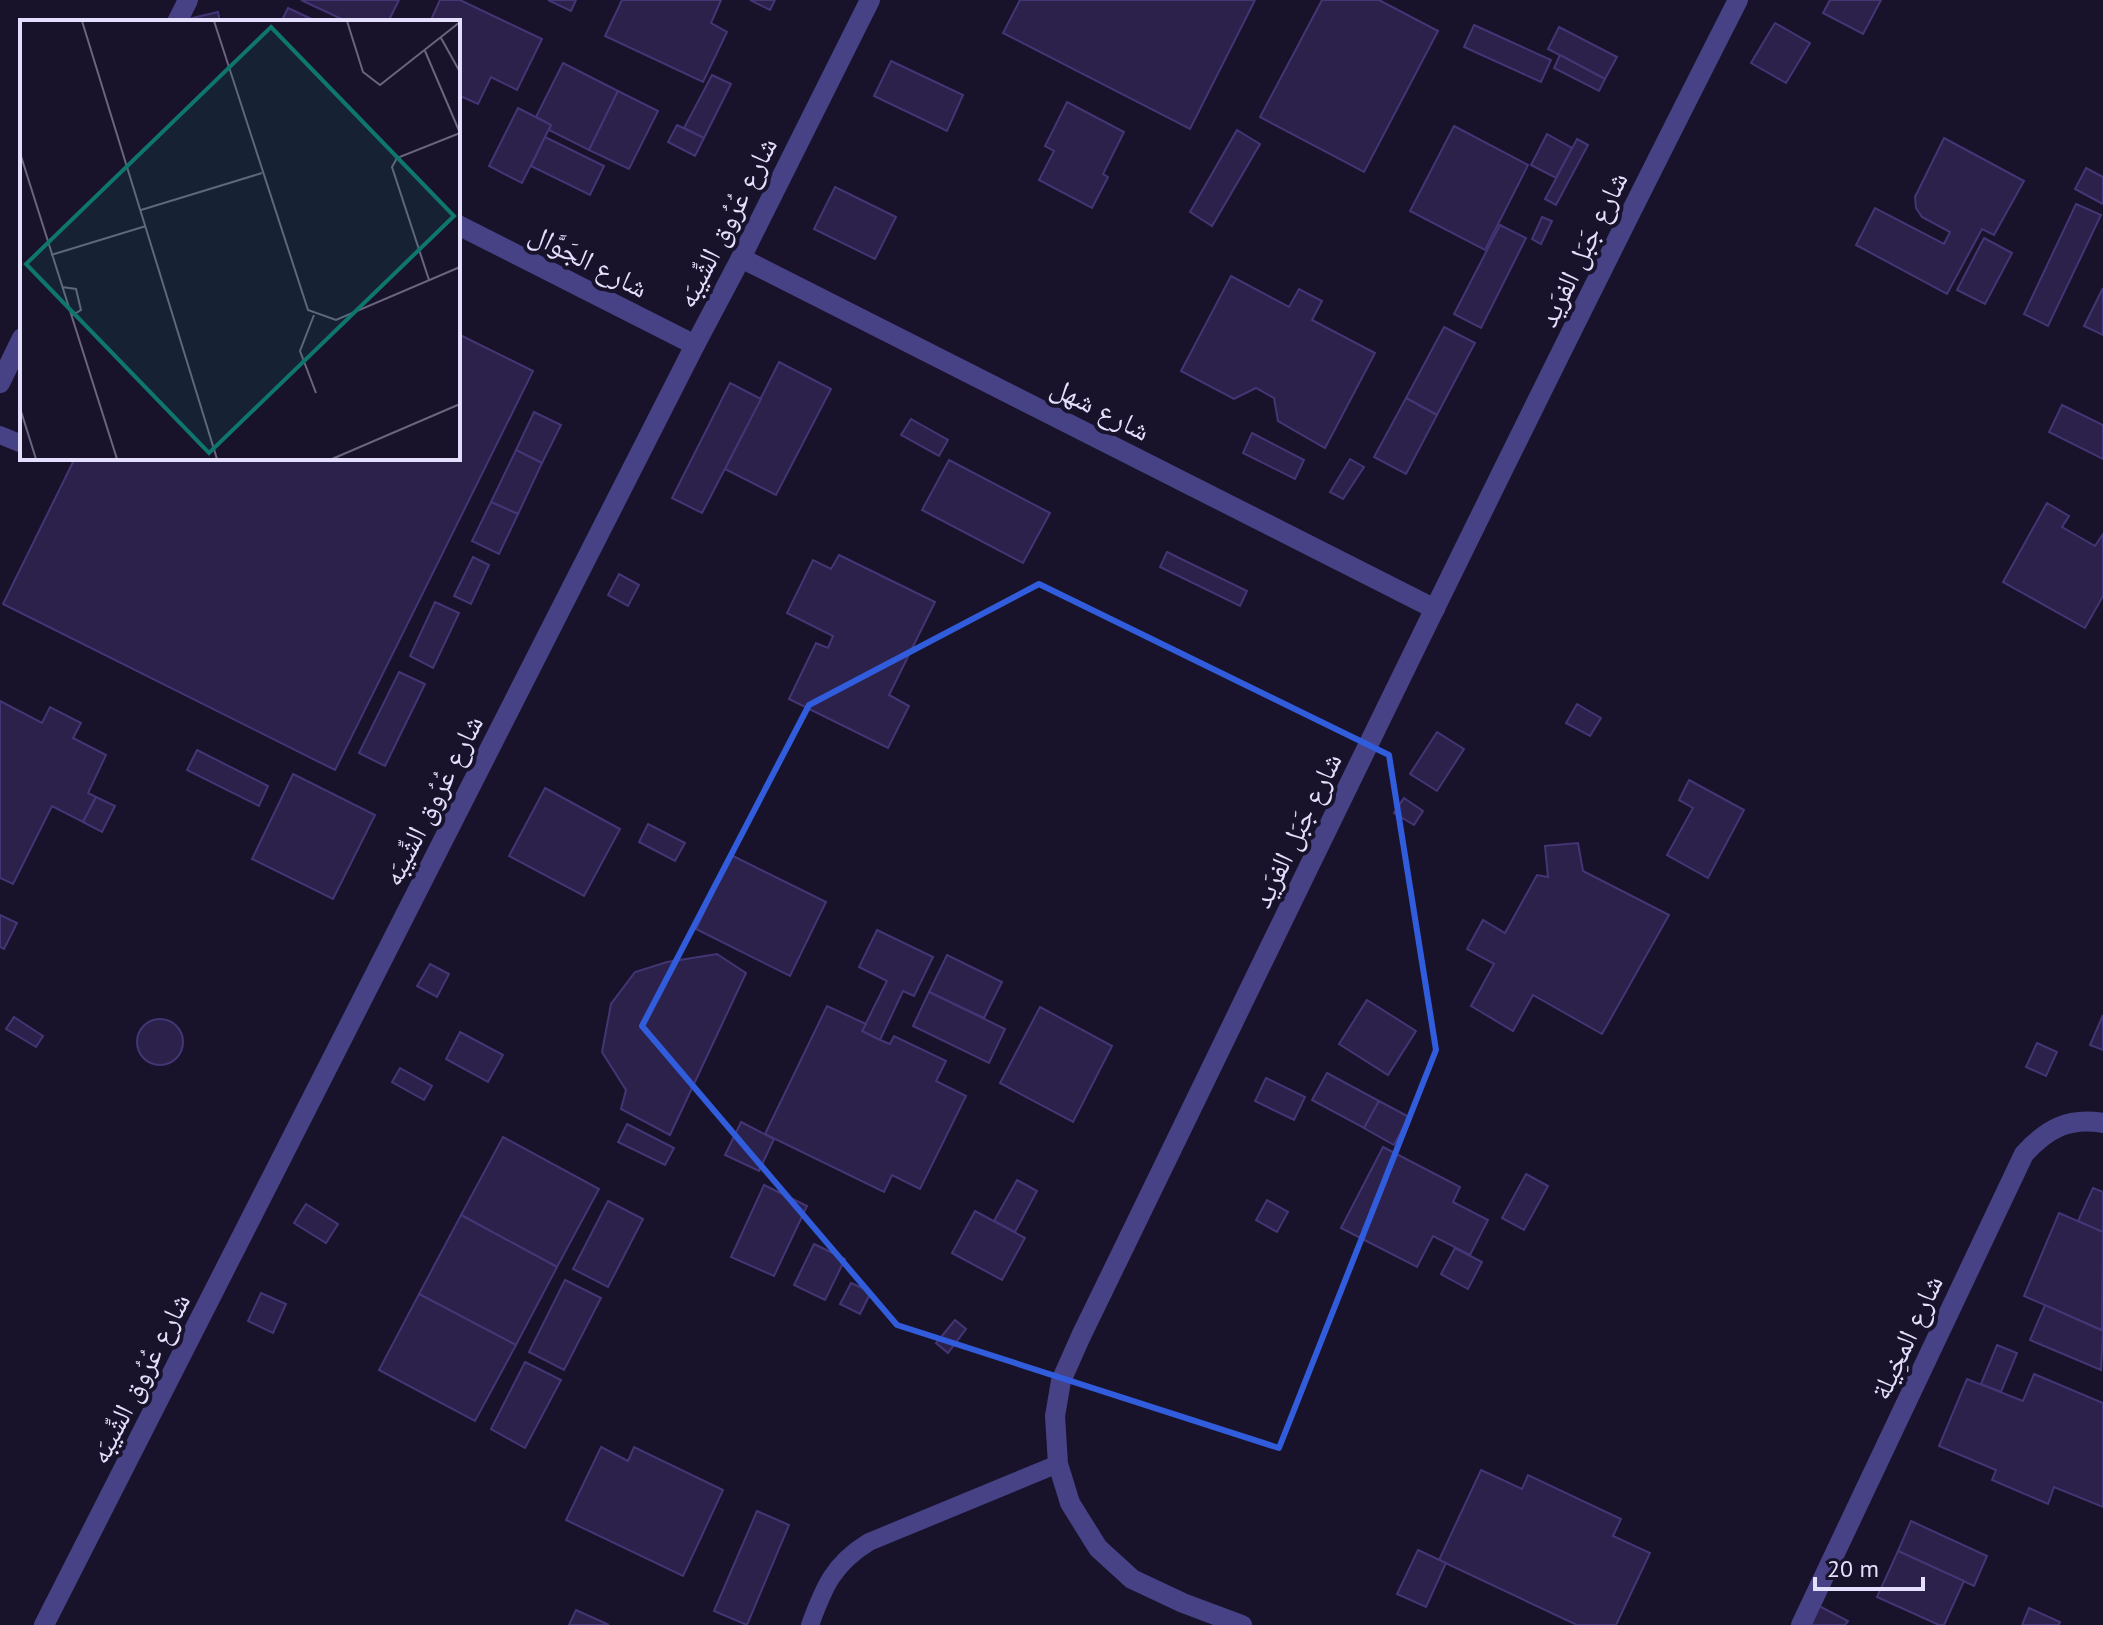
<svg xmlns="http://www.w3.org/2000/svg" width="2103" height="1625" font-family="'PT Sans','Noto Naskh Arabic',sans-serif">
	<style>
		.building { fill: #2b214a; stroke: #443575; stroke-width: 2 }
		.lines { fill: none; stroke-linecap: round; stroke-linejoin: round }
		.lane { stroke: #474286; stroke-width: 18 }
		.street { stroke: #474286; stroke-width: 20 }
		.marked { fill: none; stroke: #315cdc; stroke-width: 6; stroke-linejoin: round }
		.labels { text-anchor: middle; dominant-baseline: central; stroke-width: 8; stroke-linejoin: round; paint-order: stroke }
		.street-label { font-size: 28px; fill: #e4dffd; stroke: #18132b }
		.inset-road { fill: none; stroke: #6a657f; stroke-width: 2 }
		.view { fill: #0f766e; fill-opacity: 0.15; stroke: #0f766e; stroke-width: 4 }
		.inset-edge { fill: none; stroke: #e4dffd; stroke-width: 4 }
	</style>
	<rect width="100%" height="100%" fill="#18132b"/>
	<g class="building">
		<polygon points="301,0 399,0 388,22 348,22"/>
		<polygon points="440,0 460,0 542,39 517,90 491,77 478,104 458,95 458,70 461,64 458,63 458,22 430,22"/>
		<polygon points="548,0 576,0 571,11"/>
		<polygon points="622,0 721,0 711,23 727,32 703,82 605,36"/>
		<polygon points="750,0 775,0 770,10"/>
		<polygon points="1020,0 1255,0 1190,129 1003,33"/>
		<polygon points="1322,0 1379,0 1438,31 1364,172 1260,117"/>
		<polygon points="1830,0 1881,0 1863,34 1823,13"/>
		<polygon points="288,8 318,22 281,22"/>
		<polygon points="218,12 220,22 189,22 188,19"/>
		<polygon points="1775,23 1810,43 1786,83 1751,63"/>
		<polygon points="1474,25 1551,60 1541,82 1464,47"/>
		<polygon points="1559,27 1617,57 1605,79 1548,49"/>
		<polygon points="1560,55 1605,79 1599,91 1554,68"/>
		<polygon points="891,61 963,95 947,131 874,96"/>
		<polygon points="563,63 618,91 589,150 549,130 551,125 536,117"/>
		<polygon points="712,75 731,84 704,138 684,128"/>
		<polygon points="618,91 658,111 629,169 589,150"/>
		<polygon points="1067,102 1124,132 1103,174 1108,177 1092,208 1039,180 1054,151 1045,146"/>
		<polygon points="518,108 551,125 522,183 489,166"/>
		<polygon points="677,125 704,138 695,156 668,142"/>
		<polygon points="1454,126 1528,165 1485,250 1410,211"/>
		<polygon points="1237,130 1260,144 1212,226 1190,212"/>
		<polygon points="1547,134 1572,148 1556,178 1531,165"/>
		<polygon points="545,137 604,166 590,195 531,166"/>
		<polygon points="1944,138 2024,181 1994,235 1982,229 1947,294 1856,245 1875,208 1944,244 1950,232 1922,217 1916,208 1915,197"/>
		<polygon points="1577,139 1588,145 1556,205 1545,199"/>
		<polygon points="2086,168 2103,177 2103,204 2075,189"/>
		<polygon points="835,187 896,217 875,259 814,229"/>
		<polygon points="2076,204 2101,215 2048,326 2024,314"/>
		<polygon points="1542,217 1552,221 1541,244 1532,239"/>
		<polygon points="1500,225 1526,238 1481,328 1454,314"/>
		<polygon points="1984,238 2012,253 1985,304 1957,290"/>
		<polygon points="1231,276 1289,307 1299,289 1322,301 1312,320 1375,353 1325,448 1278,421 1274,398 1256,388 1234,399 1181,371"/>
		<polygon points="2103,288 2103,335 2084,326"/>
		<polygon points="1444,327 1475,343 1437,415 1406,398"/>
		<polygon points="458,334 533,371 335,770 3,604 75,458 458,458"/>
		<polygon points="779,362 831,389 776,495 725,469"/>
		<polygon points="730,383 761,399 702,513 672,498"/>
		<polygon points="1406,398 1437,415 1406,474 1374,457"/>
		<polygon points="2062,405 2103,425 2103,459 2049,432"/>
		<polygon points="534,412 561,425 542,463 516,450"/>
		<polygon points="911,419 948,440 939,456 901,435"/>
		<polygon points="1252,433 1304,460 1295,479 1243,453"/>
		<polygon points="516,450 542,463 518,514 491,502"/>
		<polygon points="1350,459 1364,467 1343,499 1330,492"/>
		<polygon points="949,460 1050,513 1023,563 922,510"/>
		<polygon points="491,502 518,514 499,554 472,541"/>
		<polygon points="2047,503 2069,516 2062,527 2095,546 2103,534 2103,596 2085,628 2003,582"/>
		<polygon points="1167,552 1247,591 1240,606 1160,567"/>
		<polygon points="839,555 935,602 889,695 909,706 888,748 789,699 816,643 828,648 833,636 787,613 813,560 831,569"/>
		<polygon points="473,557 489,565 471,604 454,596"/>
		<polygon points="619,574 639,585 628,606 608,595"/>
		<polygon points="435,602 459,613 433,668 410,656"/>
		<polygon points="399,672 425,684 385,766 359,753"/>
		<polygon points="0,701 42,723 50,707 81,723 73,738 106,755 88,793 96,797 83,822 52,806 13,884 0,878"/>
		<polygon points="1577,704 1601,718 1590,736 1566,723"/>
		<polygon points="1437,732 1464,749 1437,791 1410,774"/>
		<polygon points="197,750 268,786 259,806 187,770"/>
		<polygon points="293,774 375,815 333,899 252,859"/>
		<polygon points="1689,780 1744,810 1708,878 1667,855 1693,808 1679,800"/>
		<polygon points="545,788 620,829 584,896 509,856"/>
		<polygon points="96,797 115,806 102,832 83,822"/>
		<polygon points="1404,798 1423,811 1414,825 1394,813"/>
		<polygon points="648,824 685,843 675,861 639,842"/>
		<polygon points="1578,843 1583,871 1669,915 1602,1034 1533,995 1513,1031 1471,1006 1494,964 1467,949 1483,920 1505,933 1537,875 1548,877 1545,846"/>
		<polygon points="731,855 826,902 790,976 696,929"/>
		<polygon points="0,915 17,923 4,949 0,947"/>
		<polygon points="877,930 933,957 914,996 903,991 880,1040 862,1031 887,981 859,967"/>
		<polygon points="717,954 746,973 670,1135 621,1109 626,1090 602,1052 611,1004 635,972 667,962"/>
		<polygon points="947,955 1002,982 984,1018 929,992"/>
		<polygon points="430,964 449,974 437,997 417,986"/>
		<polygon points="929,992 1005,1029 989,1063 913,1026"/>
		<polygon points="1367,1000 1416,1031 1388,1075 1339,1044"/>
		<polygon points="827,1006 866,1024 862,1031 880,1040 890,1044 894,1036 946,1061 936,1081 966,1096 920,1189 892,1175 884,1192 765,1134"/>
		<polygon points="1040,1007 1112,1046 1073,1122 1000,1083"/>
		<polygon points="2103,1015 2103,1050 2090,1045"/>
		<polygon points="14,1017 43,1036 36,1047 6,1029"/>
		<circle cx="160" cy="1042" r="23"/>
		<polygon points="460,1032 503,1055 488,1082 446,1059"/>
		<polygon points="2037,1043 2057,1052 2046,1076 2026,1067"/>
		<polygon points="400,1068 432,1086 424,1100 392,1082"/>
		<polygon points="1327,1073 1379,1101 1364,1128 1312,1100"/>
		<polygon points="1266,1078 1305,1097 1294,1120 1255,1101"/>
		<polygon points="1379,1101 1409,1117 1394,1145 1364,1128"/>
		<polygon points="741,1122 774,1139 759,1171 725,1155"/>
		<polygon points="627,1124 674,1148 665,1165 618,1142"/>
		<polygon points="503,1137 599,1189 557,1267 461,1215"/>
		<polygon points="1383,1147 1460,1187 1453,1202 1488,1220 1470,1255 1433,1236 1417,1267 1341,1228"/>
		<polygon points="1526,1174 1548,1186 1524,1230 1502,1218"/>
		<polygon points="1017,1180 1037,1191 1015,1232 994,1221"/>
		<polygon points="764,1185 807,1206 774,1276 731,1257"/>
		<polygon points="2093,1188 2103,1192 2103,1232 2078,1221"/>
		<polygon points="1267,1200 1288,1212 1277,1232 1256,1220"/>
		<polygon points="608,1201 643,1219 608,1287 573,1269"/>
		<polygon points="306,1204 338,1224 326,1243 294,1223"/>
		<polygon points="975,1211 1025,1238 1002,1280 952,1253"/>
		<polygon points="2059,1213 2103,1232 2102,1330 2024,1296"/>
		<polygon points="461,1215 557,1267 516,1345 419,1294"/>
		<polygon points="814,1244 845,1259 825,1300 794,1285"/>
		<polygon points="1455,1248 1482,1262 1468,1289 1441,1274"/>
		<polygon points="565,1280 601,1298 564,1370 529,1352"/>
		<polygon points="851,1283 871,1292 860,1314 840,1304"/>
		<polygon points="261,1293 286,1304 273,1333 248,1321"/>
		<polygon points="419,1294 516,1345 475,1421 379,1370"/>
		<polygon points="2045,1305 2103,1331 2101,1370 2030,1340"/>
		<polygon points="955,1320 966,1329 948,1353 936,1343"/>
		<polygon points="1997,1345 2017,1353 2001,1392 1981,1384"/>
		<polygon points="525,1362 561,1380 525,1448 491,1429"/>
		<polygon points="2034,1374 2103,1403 2103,1507 2054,1487 2048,1504 1992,1480 1996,1470 1939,1446 1967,1379 2023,1401"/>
		<polygon points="601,1447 628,1461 634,1447 723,1490 683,1576 566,1520"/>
		<polygon points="1481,1470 1522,1489 1528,1475 1621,1519 1613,1536 1650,1553 1616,1625 1577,1625 1439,1560"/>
		<polygon points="757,1511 789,1525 747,1625 714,1611"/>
		<polygon points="1911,1521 1987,1556 1974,1586 1898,1551"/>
		<polygon points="1418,1550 1446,1563 1426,1607 1397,1594"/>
		<polygon points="1898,1551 1964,1581 1944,1625 1939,1625 1877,1597"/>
		<polygon points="1819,1606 1848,1621 1845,1625 1809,1625"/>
		<polygon points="2029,1608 2060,1622 2059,1625 2022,1625"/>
		<polygon points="576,1610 609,1625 569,1625"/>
	</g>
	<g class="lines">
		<g class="lane">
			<polyline points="0,435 22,444"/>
			<path d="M810,1625C824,1587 833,1564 869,1542L1058,1464"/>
		</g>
		<g class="street">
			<polyline points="177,22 188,0"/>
			<polyline points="458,225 695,345"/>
			<polyline points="741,258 1435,609"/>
			<polyline points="0,383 22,338"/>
			<polyline points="44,1625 695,345 741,258 870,0"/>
			<path d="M1242,1625L1183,1603L1132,1579L1098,1548L1070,1503L1058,1464L1055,1416L1061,1381L1081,1336C1298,890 1513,442 1738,0"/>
			<path d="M1801,1625L2024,1154C2047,1129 2068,1117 2103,1123"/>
		</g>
	</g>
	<path class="marked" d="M1039,584L1389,755L1436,1050L1279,1448L897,1325L642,1026L809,705Z"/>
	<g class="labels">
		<g class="street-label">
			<text transform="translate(726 222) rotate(-63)">شارع عُرُوق الشِّيبَه</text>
			<text transform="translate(1582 249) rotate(-64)">شارع جَبَل الفرَيد</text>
			<text transform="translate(589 260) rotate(27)">شارع الجَوَّال</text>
			<text transform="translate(1101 408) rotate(27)">شارع شهل</text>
			<text transform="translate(432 800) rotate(-63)">شارع عُرُوق الشِّيبَه</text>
			<text transform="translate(1296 830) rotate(-64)">شارع جَبَل الفرَيد</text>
			<text transform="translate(1906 1337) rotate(-65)">شارع المخِيلة</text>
			<text transform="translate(139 1378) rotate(-63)">شارع عُرُوق الشِّيبَه</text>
		</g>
	</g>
	<g transform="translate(20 20)">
		<rect width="440" height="440" fill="#18132b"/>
		<path class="inset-road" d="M62,1L197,439M194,1L288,290L316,300L440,247M327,1L343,52L360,65L440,2M421,18L440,52M405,31L440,113M0,133L97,439M121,190L242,153M31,235L126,206M409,260L372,147L377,138L440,113M42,267L56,269L61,290L51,296M294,295L280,331L296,373M0,388L16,439M312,439L440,384"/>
		<path class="view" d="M251,7L434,196L189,433L6,244Z"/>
		<rect width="440" height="440" class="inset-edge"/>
	</g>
	<path d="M1815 1577v12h108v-12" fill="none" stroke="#e4dffd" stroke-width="4"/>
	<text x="1827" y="1577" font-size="24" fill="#e4dffd" stroke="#18132b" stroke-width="6" paint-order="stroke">20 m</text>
</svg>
